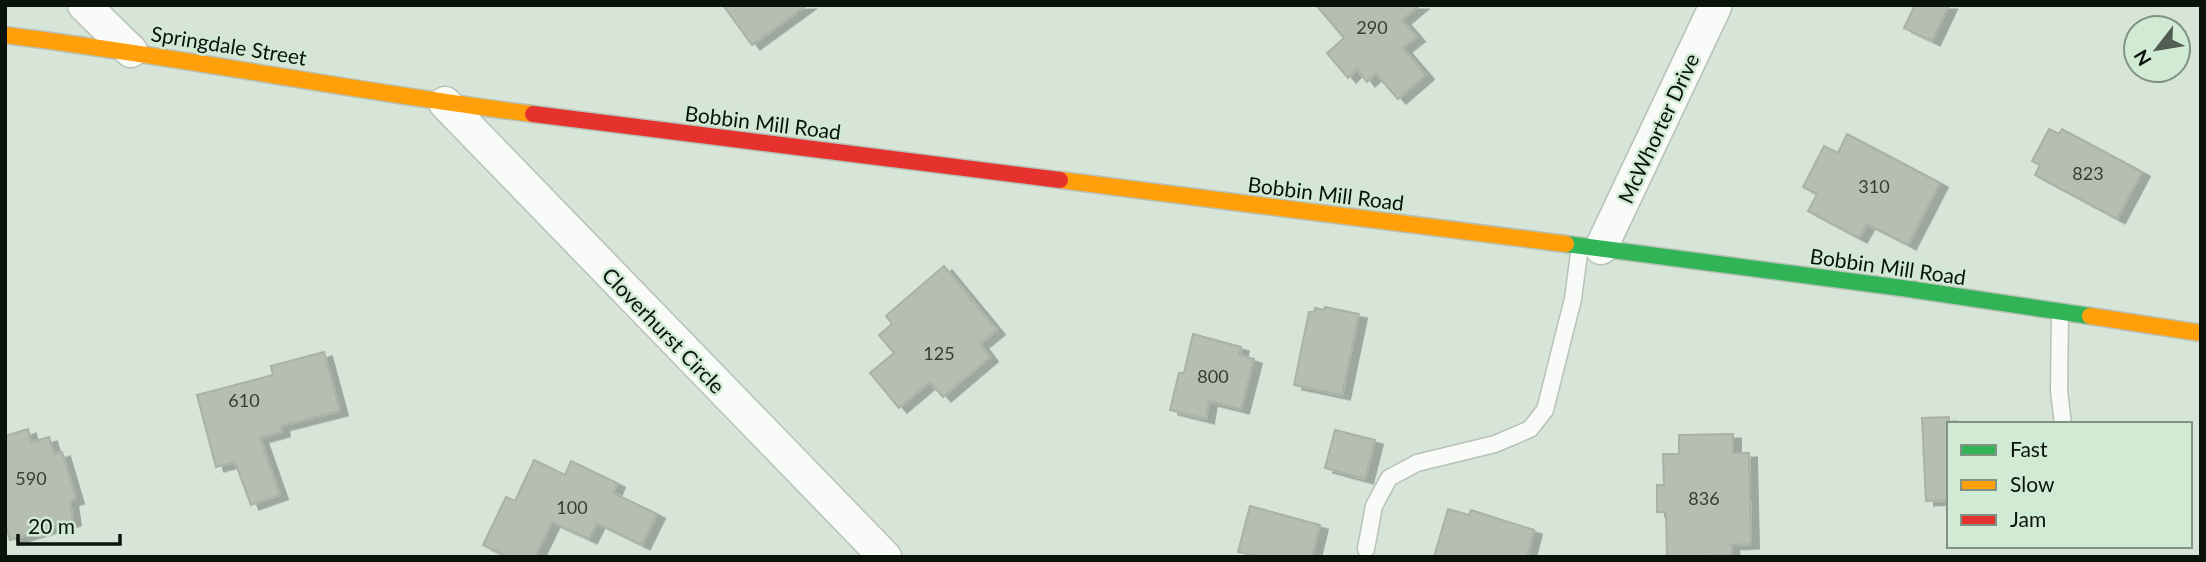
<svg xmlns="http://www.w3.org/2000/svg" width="2206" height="562" font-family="Lato,sans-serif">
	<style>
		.building { fill: #b6beb2; stroke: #aab1a7; stroke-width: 2; filter: url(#shadow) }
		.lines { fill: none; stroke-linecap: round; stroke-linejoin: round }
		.lane-casing { stroke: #b7c1b8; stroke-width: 19 }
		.street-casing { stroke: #b7c1b8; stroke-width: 35 }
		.fast-casing { stroke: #b7c1b8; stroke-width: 19 }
		.slow-casing { stroke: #b7c1b8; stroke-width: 19 }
		.jam-casing { stroke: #b7c1b8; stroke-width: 19 }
		.lane { stroke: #f9fbf9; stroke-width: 16 }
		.street { stroke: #f9fbf9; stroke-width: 32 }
		.fast { stroke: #30b455; stroke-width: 16 }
		.slow { stroke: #ff9f0a; stroke-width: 16 }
		.jam { stroke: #e5322d; stroke-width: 16 }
		.labels { text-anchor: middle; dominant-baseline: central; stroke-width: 5; stroke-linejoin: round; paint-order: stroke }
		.number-label { font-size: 18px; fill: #353e35 }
		.street-label { font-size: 21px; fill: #0a130b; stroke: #d1ead4 }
	</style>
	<defs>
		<filter id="shadow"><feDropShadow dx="8" dy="4.5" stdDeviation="0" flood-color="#0004"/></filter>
	</defs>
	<rect width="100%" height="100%" fill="#d7e4d8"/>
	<g class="building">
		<polygon points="723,5 807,5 752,45"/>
		<polygon points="1316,5 1420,5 1402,20 1417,37 1403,48 1426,75 1398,99 1376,74 1367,82 1357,69 1348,78 1327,53 1344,38"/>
		<polygon points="1915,5 1949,5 1932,41 1904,28"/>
		<polygon points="2049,129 2059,134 2062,129 2142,172 2117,219 2035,175 2040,165 2032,161"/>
		<polygon points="1847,134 1940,183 1908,245 1867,224 1859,238 1857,237 1808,211 1817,194 1803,187 1824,146 1838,153"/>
		<polygon points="944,266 997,330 980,344 990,357 943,397 930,382 899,408 870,373 894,353 879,335 892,324 886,316"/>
		<polygon points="1325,307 1359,314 1342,395 1294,385 1309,312 1314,312 1315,308 1324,310"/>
		<polygon points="1193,334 1241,347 1239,355 1254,359 1241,409 1209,401 1206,419 1170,410 1179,373 1184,373"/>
		<polygon points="324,352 340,411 281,426 282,432 260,438 280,495 251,505 235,462 216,467 197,395 273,375 271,366"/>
		<polygon points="1949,417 1949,500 1926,501 1922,418"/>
		<polygon points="28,429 31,442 49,437 54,454 62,452 76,499 70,501 73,521 10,540 5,523 5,436"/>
		<polygon points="1335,430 1375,440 1365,479 1325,468"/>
		<polygon points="1733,434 1733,453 1749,453 1751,544 1731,545 1732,555 1667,557 1666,512 1657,512 1657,485 1664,485 1663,454 1679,454 1679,435"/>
		<polygon points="534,460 565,475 571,461 617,483 613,493 657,514 642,545 597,523 589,539 552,522 535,557 508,557 483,545 506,497 515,501"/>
		<polygon points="1250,506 1320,525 1312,557 1263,557 1238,552"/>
		<polygon points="1448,509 1469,515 1471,510 1534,530 1527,557 1434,557"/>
	</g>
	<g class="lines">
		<defs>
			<g id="lane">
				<polyline points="2060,312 2059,391 2063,424"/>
				<polyline points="1366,549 1374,506 1389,478 1417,463 1495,444 1530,429 1545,410 1573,299 1580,246"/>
			</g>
			<g id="street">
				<polyline points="84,5 131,51"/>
				<polyline points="445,103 885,557"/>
				<polyline points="1601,248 1715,7 1714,5"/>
			</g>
			<polyline id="fast" points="1566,244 1902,288 2090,316"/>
			<g id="slow">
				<path d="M5,35C182,57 357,92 533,114"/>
				<polyline points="1060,180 1566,244"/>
				<polyline points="2090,316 2201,333"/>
			</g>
			<polyline id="jam" points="533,114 1060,180"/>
		</defs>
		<use href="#lane" class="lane-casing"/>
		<use href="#street" class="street-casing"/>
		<use href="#fast" class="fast-casing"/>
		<use href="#slow" class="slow-casing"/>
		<use href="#jam" class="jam-casing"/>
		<use href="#lane" class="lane"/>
		<use href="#street" class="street"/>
		<use href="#fast" class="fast"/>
		<use href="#slow" class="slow"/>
		<use href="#jam" class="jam"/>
	</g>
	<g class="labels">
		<g class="number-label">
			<text x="1372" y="27">290</text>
			<text x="2088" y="173">823</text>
			<text x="1874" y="186">310</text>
			<text x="939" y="353">125</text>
			<text x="1213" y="376">800</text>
			<text x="244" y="400">610</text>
			<text x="31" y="478">590</text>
			<text x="1704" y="498">836</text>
			<text x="572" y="507">100</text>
		</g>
		<g class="street-label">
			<text transform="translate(229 45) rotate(9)">Springdale Street</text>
			<text transform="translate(763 122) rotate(7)">Bobbin Mill Road</text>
			<text transform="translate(1658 128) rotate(-65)">McWhorter Drive</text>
			<text transform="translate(1326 193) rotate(7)">Bobbin Mill Road</text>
			<text transform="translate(1888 266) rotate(8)">Bobbin Mill Road</text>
			<text transform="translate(664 330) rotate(46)">Cloverhurst Circle</text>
		</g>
	</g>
	<rect width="2206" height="562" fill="none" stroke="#0a130b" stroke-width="14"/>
	<rect x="1947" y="422" width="245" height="126" fill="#d1ead4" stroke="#819484" stroke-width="2"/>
	<rect x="1961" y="445" width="35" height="10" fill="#30b455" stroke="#819484" stroke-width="2"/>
	<text x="2010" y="457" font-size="21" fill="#0a130b">Fast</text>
	<rect x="1961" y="480" width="35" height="10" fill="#ff9f0a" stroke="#819484" stroke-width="2"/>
	<text x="2010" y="492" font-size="21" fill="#0a130b">Slow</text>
	<rect x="1961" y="515" width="35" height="10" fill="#e5322d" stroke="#819484" stroke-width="2"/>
	<text x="2010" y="527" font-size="21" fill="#0a130b">Jam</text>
	<g transform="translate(2157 49) rotate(239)"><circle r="33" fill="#d1ead4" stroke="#819484" stroke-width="2"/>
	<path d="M0-5L12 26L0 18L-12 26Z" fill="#525c53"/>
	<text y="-10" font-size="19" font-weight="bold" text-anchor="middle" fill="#0a130b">N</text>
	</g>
	<path d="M18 534v10h102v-10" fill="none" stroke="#0a130b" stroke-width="3.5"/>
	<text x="28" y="534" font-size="21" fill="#0a130b" stroke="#d1ead4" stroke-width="5" paint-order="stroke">20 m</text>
</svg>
